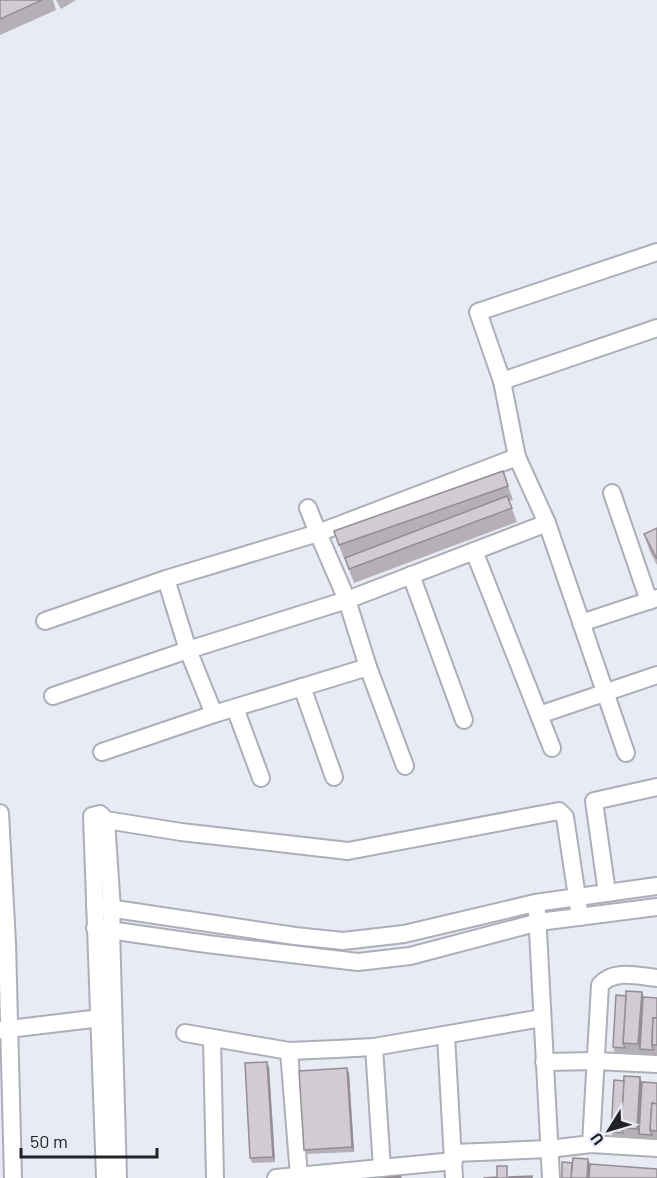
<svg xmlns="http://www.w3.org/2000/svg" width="657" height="1178" font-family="Barlow,sans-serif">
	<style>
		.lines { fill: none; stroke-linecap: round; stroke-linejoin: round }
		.minor-casing { stroke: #acafb8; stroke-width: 20 }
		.minor { stroke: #fff; stroke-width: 16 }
		.wall { fill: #b5afb6 }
		.shaded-wall { fill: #938e94 }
		.building { fill: #d2cbd4; stroke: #938e94; stroke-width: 1.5 }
	</style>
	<rect width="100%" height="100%" fill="#e8eaf4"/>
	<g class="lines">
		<defs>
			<g id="minor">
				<polyline points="502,381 657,328"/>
				<polyline points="517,457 502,381 478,312 657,252"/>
				<polyline points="612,493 649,601"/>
				<polyline points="308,508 318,533 517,457 547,523 626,753"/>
				<polyline points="474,551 552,748"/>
				<polyline points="411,575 464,720"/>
				<polyline points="166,579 188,650 214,714 368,667"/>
				<polyline points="45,621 166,579 318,533 347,600 368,667 405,766"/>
				<polyline points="581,623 657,598"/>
				<polyline points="302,687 334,777"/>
				<polyline points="53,696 188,650 347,600 547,523"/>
				<polyline points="235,708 261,778"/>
				<polyline points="539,715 657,675"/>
				<polyline points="102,752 214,714"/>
				<polyline points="0,813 7,943 13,1178"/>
				<polyline points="106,820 112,910 111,929 118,1178"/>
				<polyline points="607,893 594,801 657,787"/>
				<polyline points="95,906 295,936 343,941 404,934 535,903 657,886"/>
				<polyline points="537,912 551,1178"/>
				<polyline points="95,928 207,944 358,962 410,956 539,922 657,907"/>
				<polyline points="0,1030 109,1017"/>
				<polyline points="185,1033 289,1051 336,1049 374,1047 542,1018"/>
				<polyline points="446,1036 454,1178"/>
				<polyline points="212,1038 215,1178"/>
				<polyline points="374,1047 382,1168"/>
				<polyline points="289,1051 299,1176"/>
				<polyline points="544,1062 596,1061 657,1064"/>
				<path d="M591,1144L600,985C613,969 638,976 657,978"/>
				<polyline points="454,1153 549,1149 591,1144 657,1148"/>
				<polyline points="105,1178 92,816 100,814 106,820 181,832 348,851 559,811 565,817 580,917"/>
				<polyline points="276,1178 454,1161"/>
			</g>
		</defs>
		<use href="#minor" class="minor-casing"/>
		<use href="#minor" class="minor"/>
	</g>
	<g class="wall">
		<polygon points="0,0 53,0 56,10 0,35"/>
		<polygon points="56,0 76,0 61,9"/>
		<polygon points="503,471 513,500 509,501 517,522 354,583 345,559 344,559 334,531"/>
		<polygon points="657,528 657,565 650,552 644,534"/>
		<polygon points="642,992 643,997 657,998 657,1055 615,1052 613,1047 626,996"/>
		<polygon points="269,1067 275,1162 252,1163 250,1158"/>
		<polygon points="349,1073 354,1152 306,1154 304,1150"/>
		<polygon points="640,1077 642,1082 657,1083 657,1140 613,1137 611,1132 624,1081"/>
	</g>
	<g class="shaded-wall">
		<polygon points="642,992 645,1002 640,1049 642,1054 638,1044"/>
		<polygon points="267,1062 269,1067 275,1162 273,1157"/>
		<polygon points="347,1068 349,1073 354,1152 352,1147"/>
		<polygon points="640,1077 643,1087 639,1134 637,1129"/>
		<polygon points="588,1159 592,1169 591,1178 587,1178"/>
	</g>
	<g class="building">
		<polygon points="0,0 42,0 0,19"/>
		<polygon points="503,471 508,486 339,545 334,531"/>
		<polygon points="507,496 512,508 349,569 345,558"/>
		<polygon points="657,528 657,559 644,534"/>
		<polygon points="626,991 642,992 638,1044 623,1043"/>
		<polygon points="616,995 626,996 623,1043 625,1048 613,1047"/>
		<polygon points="643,997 657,998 657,1018 653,1018 652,1045 653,1050 640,1049"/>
		<polygon points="653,1018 657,1018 657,1045 652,1045"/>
		<polygon points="267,1062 273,1157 250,1158 245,1063"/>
		<polygon points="347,1068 352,1147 304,1150 299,1071"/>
		<polygon points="624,1076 640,1077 637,1129 621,1128"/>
		<polygon points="614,1080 624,1081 621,1128 623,1133 611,1132"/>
		<polygon points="642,1082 657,1083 657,1104 652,1103 650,1130 652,1135 639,1134"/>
		<polygon points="652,1103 657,1104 657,1131 650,1130"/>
		<polygon points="573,1158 588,1159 587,1178 571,1178"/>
		<polygon points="562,1162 572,1163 571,1178 562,1178"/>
		<polygon points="590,1164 657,1169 657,1178 589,1178"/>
		<polygon points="497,1166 507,1166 507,1178 483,1178 497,1177"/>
		<polygon points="400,1176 401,1178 384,1178"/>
		<polygon points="532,1176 532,1178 509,1178 509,1177"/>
	</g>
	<g transform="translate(609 1130) rotate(233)" stroke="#e8eaf4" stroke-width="4.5" paint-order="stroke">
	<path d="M0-4.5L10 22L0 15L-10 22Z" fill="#212226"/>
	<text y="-9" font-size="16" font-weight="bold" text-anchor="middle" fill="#212226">U</text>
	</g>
	<path d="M21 1148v9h136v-9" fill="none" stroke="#212226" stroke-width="3"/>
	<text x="30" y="1148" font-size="18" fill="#212226" stroke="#e8eaf4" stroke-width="4.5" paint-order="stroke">50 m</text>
</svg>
